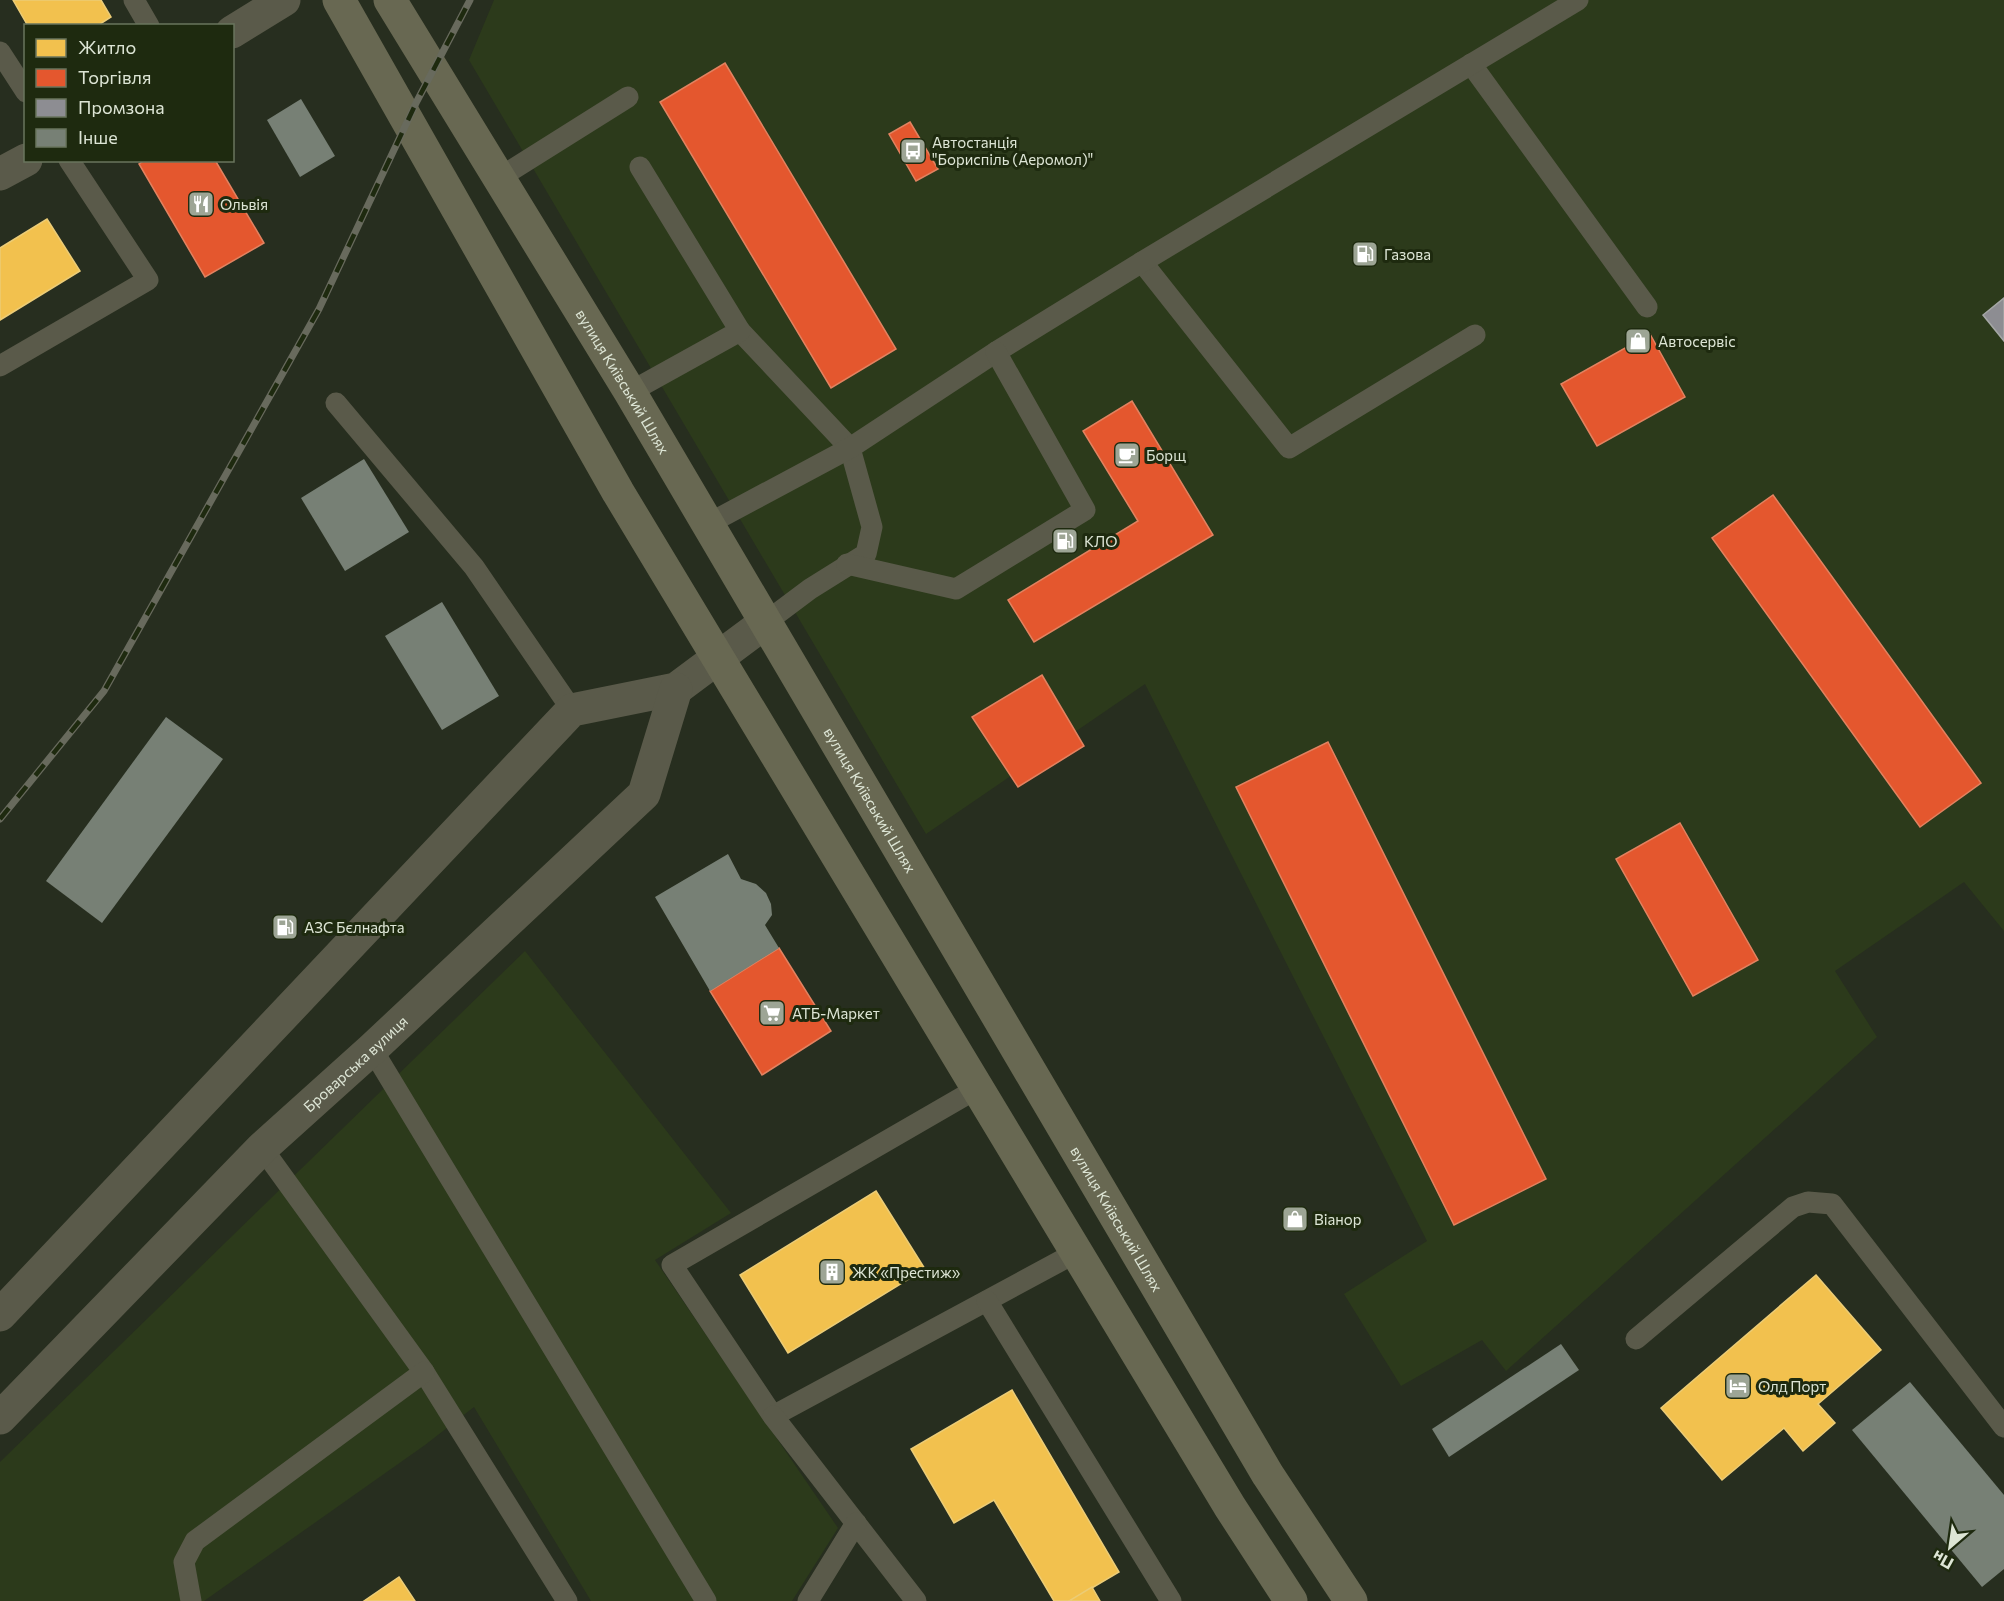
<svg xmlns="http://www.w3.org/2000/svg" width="2004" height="1601" font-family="Commissioner,sans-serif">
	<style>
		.built { fill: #2c3a1b }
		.homes { fill: #f2c14e; stroke: #eccc76; stroke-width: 1.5 }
		.shops { fill: #e4572e; stroke: #e28260; stroke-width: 1.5 }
		.industry { fill: #8d8d92; stroke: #a5a7a6; stroke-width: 1.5 }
		.building { fill: #778075 }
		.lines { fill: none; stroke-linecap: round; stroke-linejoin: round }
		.service { stroke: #5a5a4a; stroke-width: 21 }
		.minor { stroke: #5a5a4a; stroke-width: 33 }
		.tertiary { stroke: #5a5a4a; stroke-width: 33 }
		.trunk { stroke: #686852; stroke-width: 33 }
		.rail-casing { stroke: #686a5d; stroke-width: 7 }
		.rail { stroke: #1e2a0f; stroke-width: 4.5; stroke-dasharray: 14; stroke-linecap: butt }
		.labels { text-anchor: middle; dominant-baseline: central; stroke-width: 6; stroke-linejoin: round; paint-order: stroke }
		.poi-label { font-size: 15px; fill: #dde5d5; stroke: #1e2a0f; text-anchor: start }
		.street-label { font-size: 15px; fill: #dde5d5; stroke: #1e2a0f }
	</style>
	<rect width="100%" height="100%" fill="#272e1f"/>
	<g class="built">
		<polygon points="494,0 2004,0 2004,931 1964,882 1835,971 1877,1037 1506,1371 1482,1340 1401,1386 1344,1294 1427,1241 1145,684 926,834 469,60"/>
		<polygon points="525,951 731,1213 655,1260 838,1528 792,1601 591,1601 474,1407 425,1445 204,1601 0,1601 0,1462"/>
	</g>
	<g class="homes">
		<polygon points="13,0 101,0 111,17 97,26 28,26"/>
		<polygon points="47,219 80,271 0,320 0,248"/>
		<polygon points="876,1191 925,1269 788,1353 740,1275"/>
		<polygon points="1816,1275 1881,1350 1818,1404 1835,1423 1803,1451 1784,1428 1722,1480 1661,1408"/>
		<polygon points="1012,1390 1119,1572 1070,1601 1054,1601 994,1500 954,1523 911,1449"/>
		<polygon points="399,1577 415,1601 364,1601"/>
		<polygon points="1092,1587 1100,1601 1069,1601"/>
	</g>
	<g class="shops">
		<polygon points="725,63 896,349 831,388 660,102"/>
		<polygon points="910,122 938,169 916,181 889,134"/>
		<polygon points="145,160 215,160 264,243 205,277 139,164"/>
		<polygon points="1650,334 1685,397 1597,446 1561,384"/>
		<polygon points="1132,401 1213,535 1034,642 1008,600 1138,521 1083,431"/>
		<polygon points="1773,495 1981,783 1920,827 1712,538"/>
		<polygon points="1042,675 1084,746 1018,787 972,717"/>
		<polygon points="1328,742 1546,1179 1454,1225 1236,787"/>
		<polygon points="1680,823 1758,960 1693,996 1616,859"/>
		<polygon points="779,948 831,1031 762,1075 710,991"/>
	</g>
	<polygon class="industry" points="2004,298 2004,341 1983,315"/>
	<g class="building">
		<polygon points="301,99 335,156 300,177 267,120"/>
		<polygon points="364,459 409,532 345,571 301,498"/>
		<polygon points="442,602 499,696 442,730 385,636"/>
		<polygon points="166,717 223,759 102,923 46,881"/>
		<polygon points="728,854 741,879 756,884 766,893 771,904 772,915 765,925 779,948 710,991 655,897"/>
		<polygon points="1561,1344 1579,1370 1449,1457 1432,1429"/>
		<polygon points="1910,1382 2004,1495 2004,1569 1982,1587 1852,1430"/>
	</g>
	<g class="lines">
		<g class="service">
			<polyline points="134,0 149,26"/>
			<polyline points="0,52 26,92"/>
			<polyline points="1471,64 1647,307"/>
			<polyline points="499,178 628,97"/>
			<polyline points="1142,262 1289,448 1475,335"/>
			<polyline points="740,331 850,448 872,527 866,554 810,589 766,622"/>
			<polyline points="0,366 148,280 69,160"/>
			<polyline points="630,392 740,331 640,167"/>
			<polyline points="336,403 474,567 572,710"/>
			<polyline points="708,524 850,448 996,352 1142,262 1578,0"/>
			<polyline points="847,564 956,589 1085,510 996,352"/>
			<polyline points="372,1049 706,1601"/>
			<polyline points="978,1088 672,1265 773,1416 1077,1252"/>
			<polyline points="262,1148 424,1372 567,1601"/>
			<polyline points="987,1301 1171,1601"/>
			<polyline points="1636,1339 1793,1207 1808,1202 1832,1204 2004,1427"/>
			<polyline points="773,1416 916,1601"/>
			<polyline points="191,1601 184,1562 195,1541 424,1372"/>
			<polyline points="808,1601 856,1523"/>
		</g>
		<g class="minor">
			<polyline points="232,32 284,0"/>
			<polyline points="0,174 26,160"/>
		</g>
		<g class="tertiary">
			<polyline points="0,1315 572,710 676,689 766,622"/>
			<path id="s1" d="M0,1418L262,1148L372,1049L644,794L676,689"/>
		</g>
		<g class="trunk">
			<polyline points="339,0 618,492 1230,1507 1291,1601"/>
			<path id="s2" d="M390,0L630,392L1268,1475L1351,1601"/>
		</g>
		<defs>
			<polyline id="rail" points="0,819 104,691 319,309 417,101 470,0"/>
		</defs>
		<use href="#rail" class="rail-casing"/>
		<use href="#rail" class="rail"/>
	</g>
	<defs>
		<symbol id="bus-square" viewBox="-11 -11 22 22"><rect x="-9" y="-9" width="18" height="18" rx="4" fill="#9da595" stroke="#1e2a0f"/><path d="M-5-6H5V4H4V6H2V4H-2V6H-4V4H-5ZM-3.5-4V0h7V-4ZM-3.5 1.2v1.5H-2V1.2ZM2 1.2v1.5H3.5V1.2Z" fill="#fff"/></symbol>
		<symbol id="restaurant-square" viewBox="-11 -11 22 22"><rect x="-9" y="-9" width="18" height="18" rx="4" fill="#9da595" stroke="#1e2a0f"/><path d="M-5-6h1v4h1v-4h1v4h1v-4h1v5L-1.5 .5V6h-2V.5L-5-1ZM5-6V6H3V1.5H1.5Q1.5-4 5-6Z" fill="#fff"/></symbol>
		<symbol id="fuel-square" viewBox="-11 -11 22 22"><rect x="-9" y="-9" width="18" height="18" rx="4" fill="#9da595" stroke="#1e2a0f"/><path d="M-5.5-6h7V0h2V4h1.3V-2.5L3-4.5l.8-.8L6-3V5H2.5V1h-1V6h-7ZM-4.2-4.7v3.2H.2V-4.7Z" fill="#fff"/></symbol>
		<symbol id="shop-square" viewBox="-11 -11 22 22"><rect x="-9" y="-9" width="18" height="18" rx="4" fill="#9da595" stroke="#1e2a0f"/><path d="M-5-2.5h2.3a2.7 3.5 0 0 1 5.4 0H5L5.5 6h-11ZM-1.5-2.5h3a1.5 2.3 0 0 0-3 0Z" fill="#fff"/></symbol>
		<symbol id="cafe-square" viewBox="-11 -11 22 22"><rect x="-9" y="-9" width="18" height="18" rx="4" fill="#9da595" stroke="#1e2a0f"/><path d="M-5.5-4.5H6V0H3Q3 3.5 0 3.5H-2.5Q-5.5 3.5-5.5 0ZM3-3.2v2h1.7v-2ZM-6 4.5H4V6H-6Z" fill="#fff"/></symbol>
		<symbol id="supermarket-square" viewBox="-11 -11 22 22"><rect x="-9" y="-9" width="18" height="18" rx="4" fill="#9da595" stroke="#1e2a0f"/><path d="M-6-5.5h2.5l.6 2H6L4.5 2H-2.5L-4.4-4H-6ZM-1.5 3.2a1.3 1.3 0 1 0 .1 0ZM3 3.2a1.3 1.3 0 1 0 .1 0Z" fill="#fff"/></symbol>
		<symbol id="building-square" viewBox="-11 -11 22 22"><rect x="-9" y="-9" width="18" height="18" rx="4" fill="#9da595" stroke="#1e2a0f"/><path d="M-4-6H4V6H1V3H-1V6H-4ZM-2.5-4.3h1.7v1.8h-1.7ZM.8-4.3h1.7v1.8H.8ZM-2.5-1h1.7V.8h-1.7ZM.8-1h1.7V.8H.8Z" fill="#fff"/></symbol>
		<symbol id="hotel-square" viewBox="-11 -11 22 22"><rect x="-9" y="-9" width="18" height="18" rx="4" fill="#9da595" stroke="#1e2a0f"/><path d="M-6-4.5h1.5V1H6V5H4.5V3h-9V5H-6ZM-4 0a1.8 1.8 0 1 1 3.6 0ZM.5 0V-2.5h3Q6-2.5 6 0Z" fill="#fff"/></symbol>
	</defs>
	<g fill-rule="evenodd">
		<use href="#bus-square" x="898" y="136" width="30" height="30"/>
		<use href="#restaurant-square" x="186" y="189" width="30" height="30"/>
		<use href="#fuel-square" x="1350" y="239" width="30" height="30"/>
		<use href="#shop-square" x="1623" y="326" width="30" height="30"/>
		<use href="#cafe-square" x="1112" y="440" width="30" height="30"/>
		<use href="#fuel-square" x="1050" y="526" width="30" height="30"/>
		<use href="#fuel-square" x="270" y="912" width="30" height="30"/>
		<use href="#supermarket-square" x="757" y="998" width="30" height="30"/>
		<use href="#shop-square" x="1280" y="1204" width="30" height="30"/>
		<use href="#building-square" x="817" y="1257" width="30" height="30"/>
		<use href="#hotel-square" x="1723" y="1371" width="30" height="30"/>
	</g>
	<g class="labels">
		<g class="poi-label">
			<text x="932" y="142">Автостанція<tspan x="932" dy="17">"Бориспіль (Аеромол)"</tspan></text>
			<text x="220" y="204">Ольвія</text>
			<text x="1384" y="254">Газова</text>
			<text x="1658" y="341">Автосервіс</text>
			<text x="1146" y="455">Борщ</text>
			<text x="1084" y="541">КЛО</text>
			<text x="304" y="927">АЗС Бєлнафта</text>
			<text x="792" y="1013">АТБ-Маркет</text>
			<text x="1314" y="1219">Віанор</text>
			<text x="852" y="1272">ЖК «Престиж»</text>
			<text x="1758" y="1386">Олд Порт</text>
		</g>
		<g class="street-label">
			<text stroke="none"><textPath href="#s2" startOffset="447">вулиця Київський Шлях</textPath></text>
			<text stroke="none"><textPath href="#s2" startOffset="933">вулиця Київський Шлях</textPath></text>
			<text stroke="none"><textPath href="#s1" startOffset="502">Броварська вулиця</textPath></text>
			<text stroke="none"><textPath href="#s2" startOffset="1419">вулиця Київський Шлях</textPath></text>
		</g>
	</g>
	<rect x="24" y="24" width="210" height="138" fill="#1e2a0f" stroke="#6a755e" stroke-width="1.5"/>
	<rect x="36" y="39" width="30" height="18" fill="#f2c14e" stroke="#6a755e" stroke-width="1.5"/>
	<text x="78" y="54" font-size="18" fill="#dde5d5">Житло</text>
	<rect x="36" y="69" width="30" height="18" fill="#e4572e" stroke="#6a755e" stroke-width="1.5"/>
	<text x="78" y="84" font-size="18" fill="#dde5d5">Торгівля</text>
	<rect x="36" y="99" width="30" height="18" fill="#8d8d92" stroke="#6a755e" stroke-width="1.5"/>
	<text x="78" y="114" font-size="18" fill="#dde5d5">Промзона</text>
	<rect x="36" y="129" width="30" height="18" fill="#778075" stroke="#6a755e" stroke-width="1.5"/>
	<text x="78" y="144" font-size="18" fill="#dde5d5">Інше</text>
	<g transform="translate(1950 1547) rotate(209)" stroke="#1e2a0f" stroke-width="4.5" paint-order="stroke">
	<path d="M0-4.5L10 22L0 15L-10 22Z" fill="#dde5d5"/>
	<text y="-9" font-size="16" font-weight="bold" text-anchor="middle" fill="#dde5d5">Пн</text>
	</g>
</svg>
